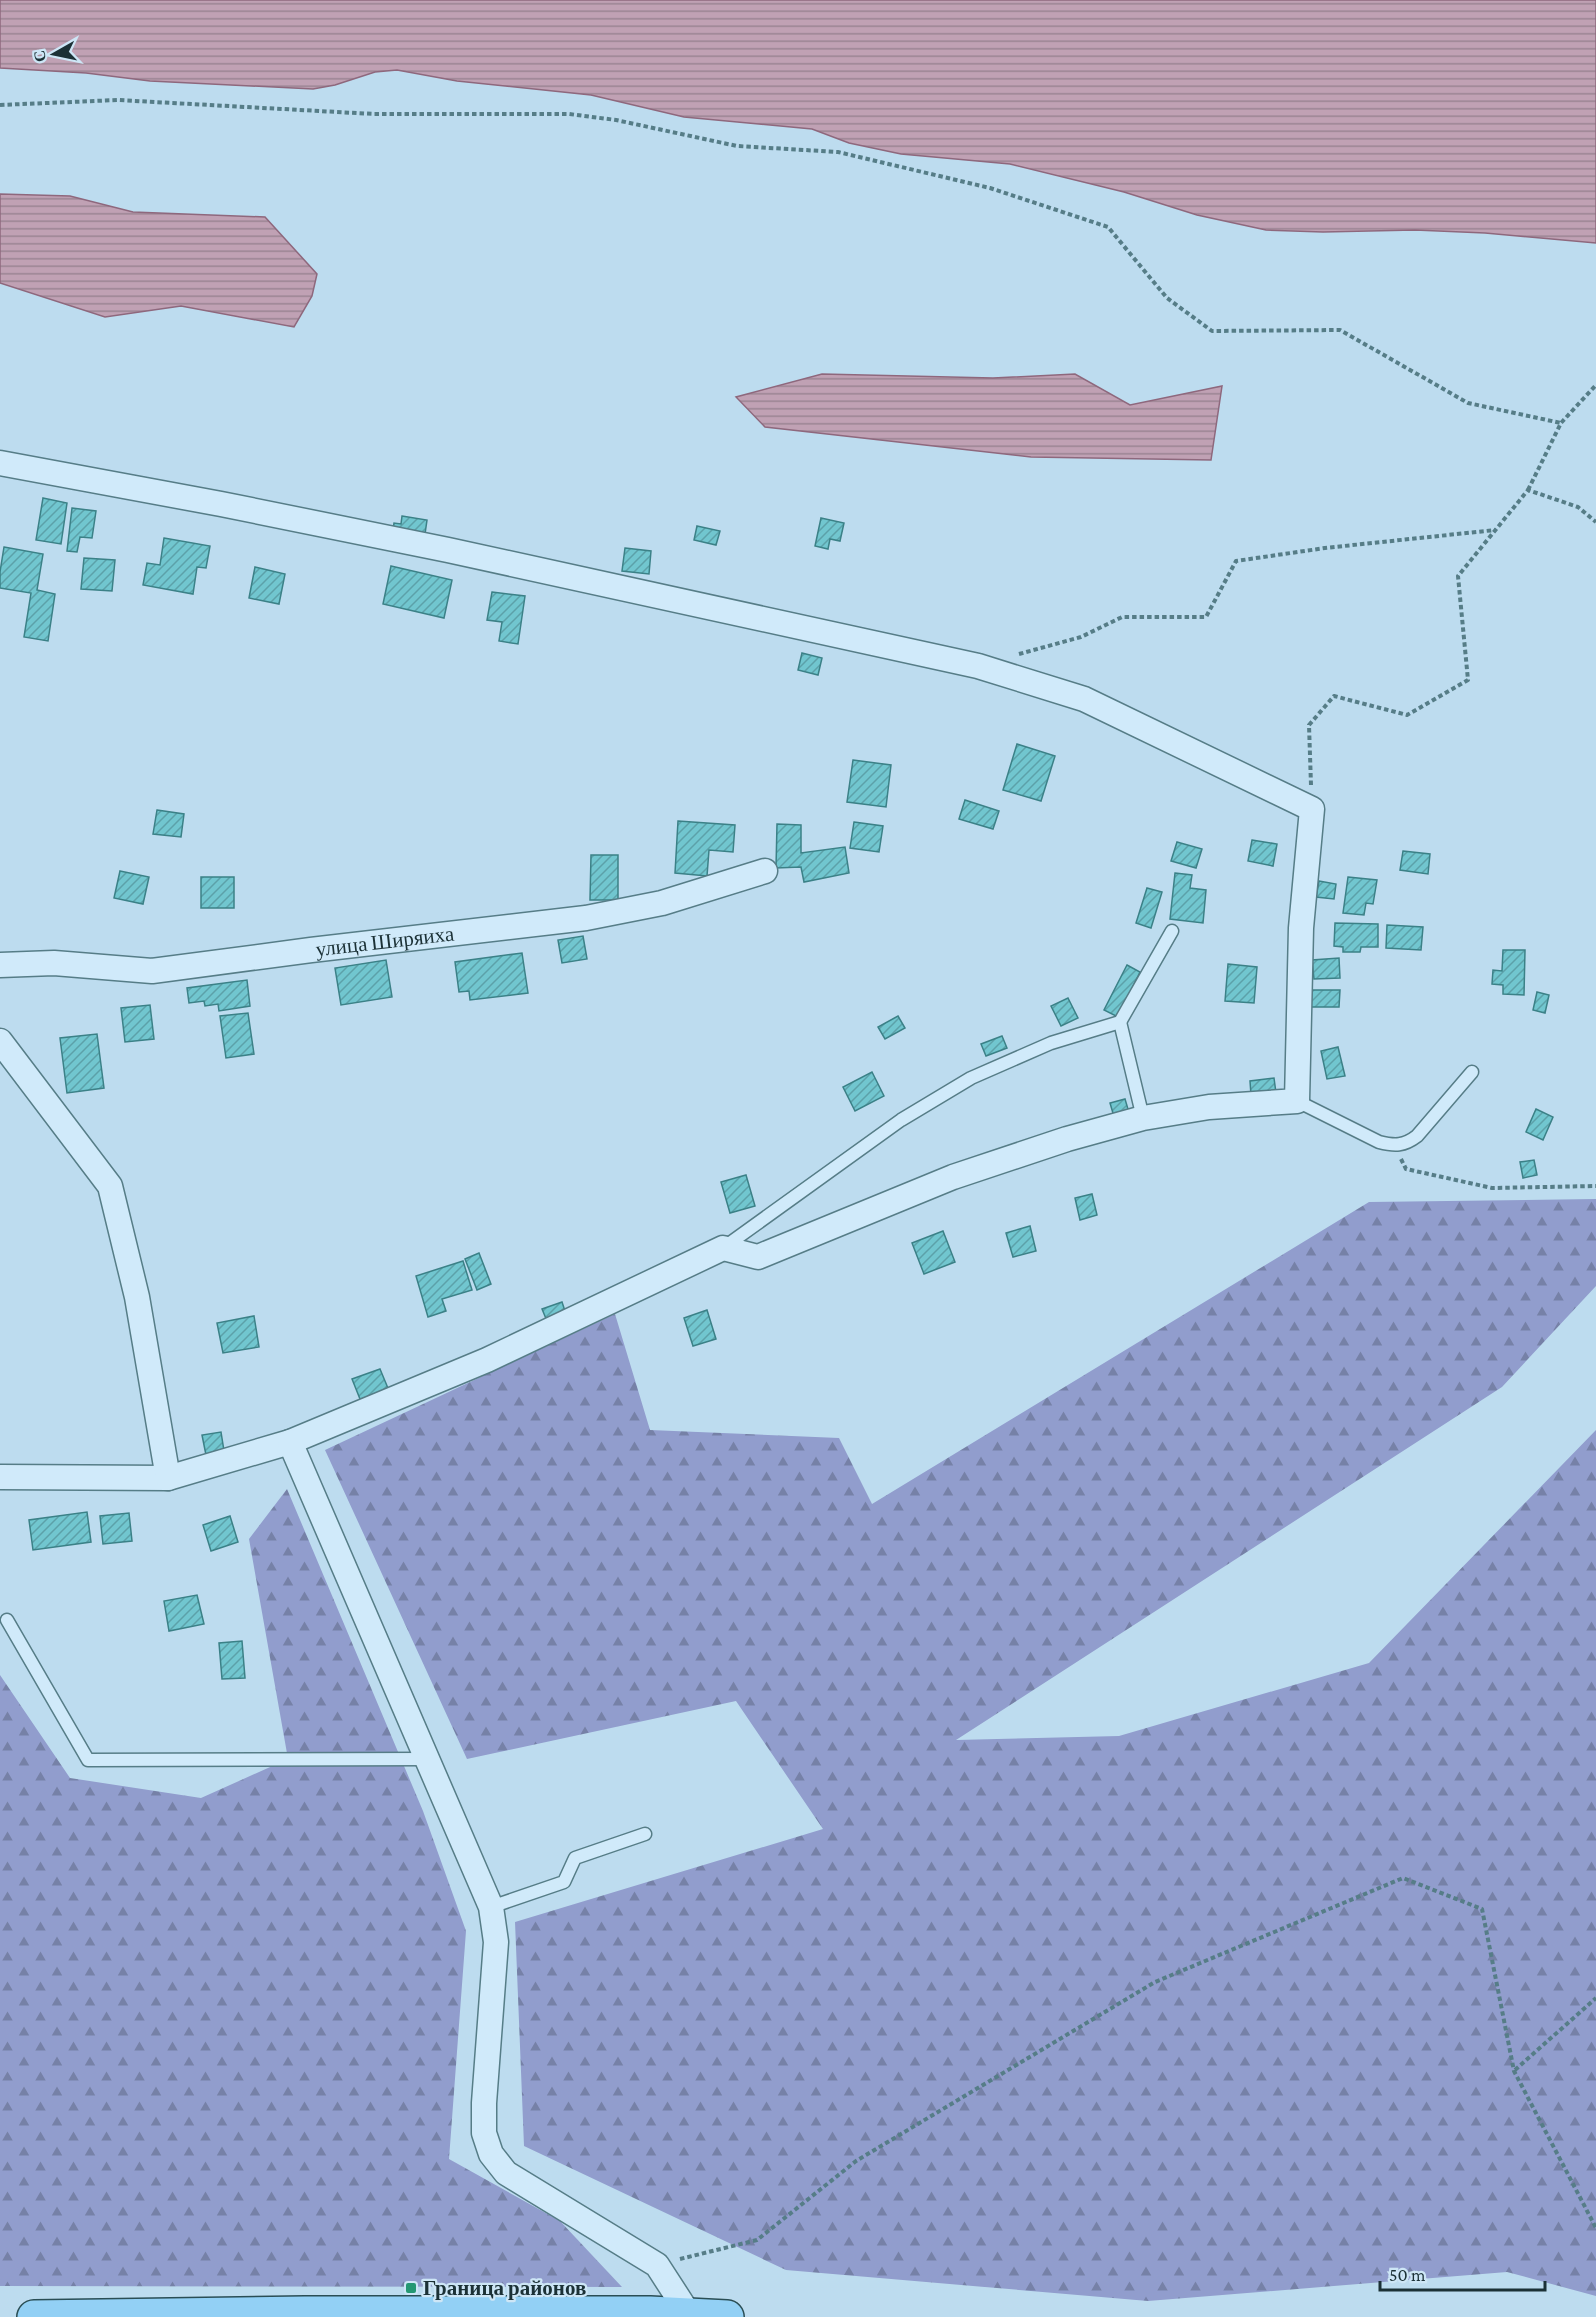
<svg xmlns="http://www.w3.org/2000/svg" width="1596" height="2317" font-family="'Crimson Pro',serif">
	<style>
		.forest { fill: url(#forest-firs) }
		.water { fill: url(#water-rules); stroke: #8e687d; stroke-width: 1.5 }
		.building { fill: url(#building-hatch); stroke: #3b8187; stroke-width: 1.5 }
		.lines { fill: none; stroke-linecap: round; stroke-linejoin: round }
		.lane-casing { stroke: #567d87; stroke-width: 15 }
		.street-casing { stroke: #567d87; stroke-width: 27 }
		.primary-casing { stroke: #2a4e55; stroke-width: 36 }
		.path { stroke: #567d87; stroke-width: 4; stroke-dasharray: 4.5 3; stroke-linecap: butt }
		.lane { stroke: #d0eafa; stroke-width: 12 }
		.street { stroke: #d0eafa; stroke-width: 24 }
		.primary { stroke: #92d0f5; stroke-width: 33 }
		.poi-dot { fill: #249873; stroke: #cde6f6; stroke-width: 2 }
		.labels { text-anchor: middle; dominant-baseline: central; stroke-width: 4.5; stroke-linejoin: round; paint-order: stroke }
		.street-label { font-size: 21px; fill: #1b3136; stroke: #cde6f6 }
		.poi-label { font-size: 21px; font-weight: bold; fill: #1b3136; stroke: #cde6f6; text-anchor: start }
	</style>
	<defs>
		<pattern id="forest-firs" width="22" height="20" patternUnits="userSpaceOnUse" patternTransform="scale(1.5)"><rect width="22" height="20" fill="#919dcd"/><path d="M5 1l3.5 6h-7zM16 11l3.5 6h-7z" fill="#7681a7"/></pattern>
		<pattern id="water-rules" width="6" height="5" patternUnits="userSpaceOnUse" patternTransform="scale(1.5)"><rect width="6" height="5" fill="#c0a1b4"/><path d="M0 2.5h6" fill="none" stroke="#9b8493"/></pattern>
		<pattern id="building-hatch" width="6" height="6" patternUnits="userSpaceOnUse" patternTransform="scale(1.5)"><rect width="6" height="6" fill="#71c6cf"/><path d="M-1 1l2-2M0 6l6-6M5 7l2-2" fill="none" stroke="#5ca1a9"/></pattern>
	</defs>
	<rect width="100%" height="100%" fill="#bddcef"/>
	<g class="forest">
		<polygon points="1596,1199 1596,1286 1502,1387 956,1740 1119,1736 1369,1663 1596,1430 1596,2296 1507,2272 1148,2301 786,2270 524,2146 515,1922 823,1829 736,1701 467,1759 325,1450 615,1314 650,1430 839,1438 872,1504 1369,1202"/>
		<polygon points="287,1489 423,1811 466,1931 449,2159 560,2221 622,2287 0,2286 0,1675 70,1778 201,1798 288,1759 249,1539"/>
	</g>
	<g class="water">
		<polygon points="0,0 1596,0 1596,243 1485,233 1415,230 1323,232 1266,230 1197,215 1124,192 1010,164 901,154 849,143 812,129 684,117 591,95 457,81 397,70 375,72 335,85 313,89 150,81 86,73 0,68"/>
		<polygon points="0,194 70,196 133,212 265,217 317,274 312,296 294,327 181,306 105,317 0,283"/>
		<polygon points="822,374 993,378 1075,374 1130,405 1222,386 1211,460 1031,457 765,427 736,397"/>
	</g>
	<g class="building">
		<polygon points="43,498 67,503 61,544 36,540"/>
		<polygon points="72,508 96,511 92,538 80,537 77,552 67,551"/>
		<polygon points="402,516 427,520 424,541 392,536 394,523 401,524"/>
		<polygon points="821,518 844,523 840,541 830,539 828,549 815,546"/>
		<polygon points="697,526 720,531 716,545 694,540"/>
		<polygon points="164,538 210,546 206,568 197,567 193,594 143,585 147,563 160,565"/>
		<polygon points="4,547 43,554 37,590 55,594 48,641 24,637 31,593 0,588 0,572"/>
		<polygon points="625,548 651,551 649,574 622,571"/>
		<polygon points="84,558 115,560 112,591 81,589"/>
		<polygon points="391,566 452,580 444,618 383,604"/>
		<polygon points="255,567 285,574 279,604 249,598"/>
		<polygon points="492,592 525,596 518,644 499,641 502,622 487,620"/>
		<polygon points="802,653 822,658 818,675 798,670"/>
		<polygon points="1017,744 1055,756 1041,801 1003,790"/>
		<polygon points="853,760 891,765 886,807 847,802"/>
		<polygon points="965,800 999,811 993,829 959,819"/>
		<polygon points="157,810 184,814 181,837 153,834"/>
		<polygon points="678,821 735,825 733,852 709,850 707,876 675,873"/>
		<polygon points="854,822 883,826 879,852 850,848"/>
		<polygon points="777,824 801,825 801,853 845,847 849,873 804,882 801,867 776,868"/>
		<polygon points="1252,840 1277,844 1273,866 1248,861"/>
		<polygon points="1177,842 1202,849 1196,868 1171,861"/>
		<polygon points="1403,851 1430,854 1428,874 1400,870"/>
		<polygon points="591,855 618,855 618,900 590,900"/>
		<polygon points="120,871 149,877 143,904 114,898"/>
		<polygon points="1175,873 1192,875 1190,888 1206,890 1203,923 1170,919"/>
		<rect x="201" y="877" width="33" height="31"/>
		<polygon points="1348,877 1377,880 1373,904 1366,903 1364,915 1343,913"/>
		<polygon points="1319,881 1336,884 1334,899 1316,897"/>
		<polygon points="1147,888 1162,892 1151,928 1136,923"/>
		<polygon points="1335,923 1378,924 1378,947 1361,947 1360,952 1343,952 1343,947 1334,946"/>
		<polygon points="1387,925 1423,927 1421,950 1386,948"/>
		<polygon points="583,936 587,959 562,963 558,940"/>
		<polygon points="1503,950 1525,950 1524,995 1503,994 1503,985 1492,984 1493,970 1502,971"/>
		<polygon points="522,953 528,993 470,1000 469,991 459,992 455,962"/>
		<polygon points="1339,958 1340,978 1314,979 1312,960"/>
		<polygon points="386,960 392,997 341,1005 335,968"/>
		<polygon points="1228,964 1257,967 1254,1003 1225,1001"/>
		<polygon points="1127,965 1140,972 1118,1017 1104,1010"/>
		<polygon points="247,980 250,1006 219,1011 218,1004 205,1006 204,1001 189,1003 187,988"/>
		<polygon points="1311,990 1340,990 1339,1007 1311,1007"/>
		<polygon points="1537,992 1549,995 1545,1013 1533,1010"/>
		<polygon points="1068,998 1078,1018 1061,1026 1051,1006"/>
		<polygon points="150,1005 154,1039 125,1042 121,1008"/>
		<polygon points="248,1013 254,1054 226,1058 220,1016"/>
		<polygon points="898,1016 905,1028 885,1039 878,1027"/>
		<polygon points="97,1034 104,1088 67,1093 60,1038"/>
		<polygon points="1002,1036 1007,1048 986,1056 981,1044"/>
		<polygon points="1338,1047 1345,1076 1327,1079 1321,1051"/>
		<polygon points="872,1072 884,1096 855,1111 843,1087"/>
		<polygon points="1274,1078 1276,1093 1251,1095 1250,1081"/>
		<polygon points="1125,1099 1130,1116 1115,1120 1110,1103"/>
		<polygon points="1536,1109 1553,1117 1543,1140 1526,1132"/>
		<polygon points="1534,1160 1537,1175 1523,1178 1520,1162"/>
		<polygon points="746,1175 755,1206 730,1213 721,1182"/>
		<polygon points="1092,1194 1097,1215 1080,1220 1075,1198"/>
		<polygon points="1030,1226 1036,1251 1013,1257 1006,1233"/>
		<polygon points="943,1231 955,1262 924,1274 912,1243"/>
		<polygon points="479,1253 491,1284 477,1290 465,1259"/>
		<polygon points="463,1261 472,1290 442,1299 446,1311 428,1317 416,1276"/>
		<polygon points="562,1302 566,1314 547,1321 542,1309"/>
		<polygon points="707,1310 716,1339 693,1346 684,1318"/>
		<polygon points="254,1316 259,1347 223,1353 217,1323"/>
		<polygon points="380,1369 390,1393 362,1404 352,1379"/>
		<polygon points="221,1432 224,1451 206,1455 202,1435"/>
		<polygon points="87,1512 91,1542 33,1550 29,1520"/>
		<polygon points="129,1513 132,1541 103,1544 100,1516"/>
		<polygon points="230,1516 238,1542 211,1551 203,1525"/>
		<polygon points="197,1595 204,1624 169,1631 164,1601"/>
		<polygon points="242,1641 245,1678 222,1679 219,1643"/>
	</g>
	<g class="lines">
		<defs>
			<g id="lane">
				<polyline points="1120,1022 1143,1118"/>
				<path d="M1297,1101L1379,1142C1395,1146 1404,1146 1417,1136L1472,1072"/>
				<polyline points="723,1248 901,1120 971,1078 1051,1043 1120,1022 1172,931"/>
				<polyline points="7,1620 88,1760 427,1759"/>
				<polyline points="491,1907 564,1882 575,1858 645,1834"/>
			</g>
			<g id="street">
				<polyline points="0,463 221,504 448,550 978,666 1084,699 1312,809 1301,928 1297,1101 1209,1107 1143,1118 1067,1139 953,1177 758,1257 723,1248 487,1360 290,1442 168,1478 0,1477"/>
				<path id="s1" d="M0,965L54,963L152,971L311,950L586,918L662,903L765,871"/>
				<polyline points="0,1041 110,1186 137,1297 168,1478"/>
				<polyline points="290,1442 491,1907 496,1942 484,2103 484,2133 491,2154 506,2173 657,2265 690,2316"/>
			</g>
			<polyline id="primary" points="34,2317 305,2313 650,2313 727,2317"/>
		</defs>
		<use href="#lane" class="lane-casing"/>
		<use href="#street" class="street-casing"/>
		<use href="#primary" class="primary-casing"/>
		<g class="path">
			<polyline points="0,105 118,100 374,114 569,114 616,120 737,146 838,152 990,188 1108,227 1167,298 1212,331 1340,330 1468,403 1561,423"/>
			<polyline points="1528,490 1561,423 1596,385"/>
			<polyline points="1019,654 1081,637 1122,617 1206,617 1236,561 1325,548 1495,530"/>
			<polyline points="1311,785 1309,725 1334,696 1407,715 1468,680 1458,576 1528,490 1578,507 1596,522"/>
			<polyline points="1401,1159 1406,1169 1492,1188 1596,1186"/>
			<polyline points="1515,2070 1596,1998"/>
			<polyline points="680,2259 757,2240 856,2161 1155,1982 1403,1878 1482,1909 1514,2071 1596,2228"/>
		</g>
		<use href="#lane" class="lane"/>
		<use href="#street" class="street"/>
		<use href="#primary" class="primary"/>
	</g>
	<rect class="poi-dot" x="405" y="2282" width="12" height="12" rx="3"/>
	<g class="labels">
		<g class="street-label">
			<text stroke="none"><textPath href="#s1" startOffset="387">улица Ширяиха</textPath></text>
		</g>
		<g class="poi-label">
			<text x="423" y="2288">Граница районов</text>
		</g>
	</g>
	<g transform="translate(54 54) rotate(261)" stroke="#cde6f6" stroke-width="4.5" paint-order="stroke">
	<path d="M0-4.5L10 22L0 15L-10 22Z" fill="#1b3136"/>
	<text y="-9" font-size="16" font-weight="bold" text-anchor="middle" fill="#1b3136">С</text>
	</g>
	<path d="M1380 2281v9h165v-9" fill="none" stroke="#1b3136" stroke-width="3"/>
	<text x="1389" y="2281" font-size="18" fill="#1b3136" stroke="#cde6f6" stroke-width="4.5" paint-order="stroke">50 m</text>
</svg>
